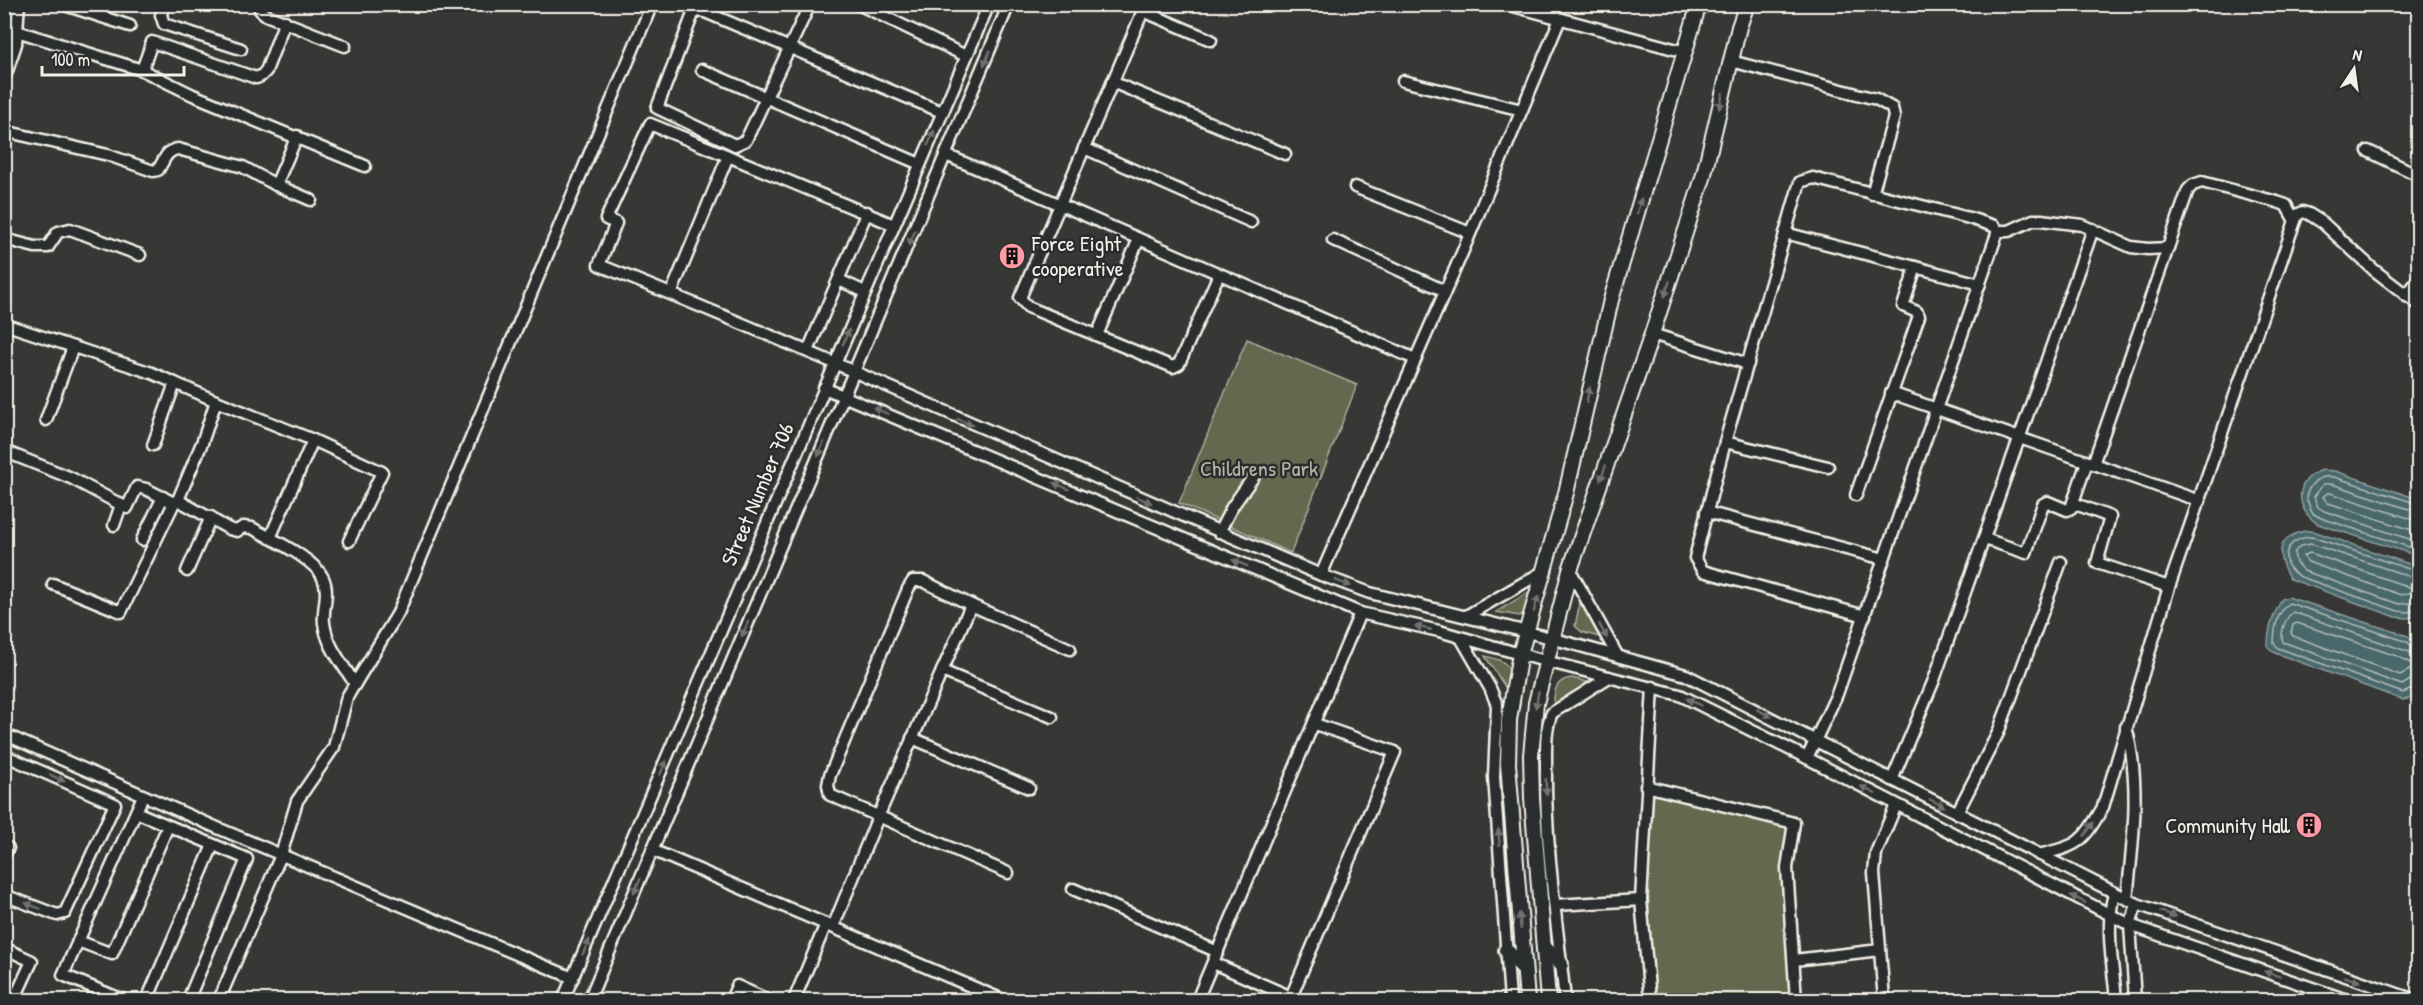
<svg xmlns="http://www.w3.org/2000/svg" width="2423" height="1005" font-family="'Patrick Hand',sans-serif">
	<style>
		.green { fill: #63694f; stroke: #acad9c; stroke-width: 1.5 }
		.water { fill: #49676c; stroke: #8d9e9e; stroke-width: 1.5 }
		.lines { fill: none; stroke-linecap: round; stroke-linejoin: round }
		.shore { stroke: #b0bab6; stroke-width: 1.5 }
		.minor-casing { stroke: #f4f1e8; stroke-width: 15 }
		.major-casing { stroke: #f4f1e8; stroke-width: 18 }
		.minor { stroke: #2a2d2e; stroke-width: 10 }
		.major { stroke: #2a2d2e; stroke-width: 14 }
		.oneway { fill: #71726f }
		.labels { text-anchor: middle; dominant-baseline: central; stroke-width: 5; stroke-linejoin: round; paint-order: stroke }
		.poi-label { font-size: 22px; fill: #f4f1e8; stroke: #2a2d2e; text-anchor: start }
		.park-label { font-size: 22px; fill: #b3b4a3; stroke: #2a2d2e }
		.street-label { font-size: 22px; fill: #f4f1e8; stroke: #2a2d2e }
	</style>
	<rect width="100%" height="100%" fill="#373835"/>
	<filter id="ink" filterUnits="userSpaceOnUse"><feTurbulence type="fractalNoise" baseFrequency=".0167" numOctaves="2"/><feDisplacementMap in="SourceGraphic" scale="12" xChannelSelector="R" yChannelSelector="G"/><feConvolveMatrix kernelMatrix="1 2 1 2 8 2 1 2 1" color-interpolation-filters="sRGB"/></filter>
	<g filter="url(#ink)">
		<g class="green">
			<polygon points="1247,339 1357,385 1291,553 1179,503"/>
			<polygon points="1534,589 1527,610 1520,616 1496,612"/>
			<polygon points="1580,602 1602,638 1582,632 1575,626"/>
			<path d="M1485,656C1509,661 1513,666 1507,690Z"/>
			<path d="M1572,678L1588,682L1554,708C1553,693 1555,679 1572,678Z"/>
			<polygon points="1646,786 1794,823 1782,884 1795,1000 1651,1000"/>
		</g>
		<g class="water">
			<path d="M2323,470L2335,471L2418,499V556L2318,524C2294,509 2294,478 2323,470Z"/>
			<path d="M2305,531H2313L2418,567V615L2408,618L2396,617L2290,579C2276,557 2275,537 2305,531Z"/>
			<path d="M2288,597L2408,636L2417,642L2418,688L2412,698L2403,700L2275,653L2268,647C2268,628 2273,615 2282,599Z"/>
		</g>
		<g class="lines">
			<g class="shore">
				<path d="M2418,504L2334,477C2319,475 2310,482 2306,497L2312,513L2321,518L2418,550"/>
				<polyline points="2418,512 2332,484 2323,484 2314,497 2318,507 2324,511 2418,542"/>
				<polyline points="2418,521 2330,493 2327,493 2323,497 2328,503 2418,532"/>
				<polygon points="2310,553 2412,588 2414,591 2401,595 2308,562 2303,556"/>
				<path d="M2418,572L2312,537C2284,537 2276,565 2301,577L2398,611L2407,612L2418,609"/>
				<polyline points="2418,579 2311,544 2300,546 2294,553 2296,563 2304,571 2399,604 2418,602"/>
				<polygon points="2297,623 2397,656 2412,664 2413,668 2400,675 2293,636 2291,633 2293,625"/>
				<path d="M2418,648L2405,641L2289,603C2277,612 2274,630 2274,644L2278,648L2403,693L2418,686"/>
				<path d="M2418,655L2293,612C2285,618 2280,632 2283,642L2402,685L2412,679L2418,678"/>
			</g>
			<defs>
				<g id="minor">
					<polyline points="62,4 130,26"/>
					<polyline points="164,4 161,15 164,24 241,49"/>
					<polyline points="260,4 260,10 266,15 345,46"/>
					<polyline points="810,4 746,140 735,145 657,108 693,14 698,11 705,12 925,105 942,112"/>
					<polyline points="858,4 966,56"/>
					<polyline points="1146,4 1020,298 1028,307 1173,367 1179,364 1219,274"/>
					<polyline points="1506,4 1685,52"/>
					<polyline points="2058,5 2058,4"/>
					<polyline points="1143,11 1211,40"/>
					<polyline points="17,31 142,70 193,95 365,166"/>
					<polyline points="1731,61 1876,99 1892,108 1894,117 1872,194"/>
					<polyline points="142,70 152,42 256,78 261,76 266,71 285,21"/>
					<polyline points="702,70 920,164"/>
					<polyline points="4,80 16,44 19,4"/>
					<polyline points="1403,81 1522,110"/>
					<polyline points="1112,82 1285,154"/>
					<path d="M4,131L108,155L153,171L158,170C164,161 166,150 178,149L243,167L276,185"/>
					<polyline points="297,136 276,185 311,200"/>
					<polyline points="1084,148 1251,222"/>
					<polyline points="2368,151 2418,175"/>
					<polyline points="946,155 1415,359"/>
					<polyline points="728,156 894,225"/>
					<polyline points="1355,187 1470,233"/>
					<polyline points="1785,233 1980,284"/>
					<polyline points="4,239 35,247 48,247 58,232 70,229 140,255"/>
					<polyline points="1333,240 1445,291"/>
					<polyline points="839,280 865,292"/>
					<path d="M671,294L728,156L650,124L606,219L616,223L599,265C842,362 1080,473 1321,575L1370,593L1551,638L1686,675L2137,904L2415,1000"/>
					<polyline points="2406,296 2418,280"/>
					<polyline points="4,324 152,373 216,401"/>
					<polyline points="1652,334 1748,364"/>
					<polyline points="1097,335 1139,239"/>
					<polyline points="808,351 867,212"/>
					<polyline points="824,388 1360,613 1439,631 1545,661 1680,695 1807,758 2130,925 2347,1000"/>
					<polyline points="1891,393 2200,501"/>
					<polyline points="46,420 73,347"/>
					<polyline points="1725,442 1828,467"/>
					<polyline points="153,445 175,383"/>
					<path d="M4,451L71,478L127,508L137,487L146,489L174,503L178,500L229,529L237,531L243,527L252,528C271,539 314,558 323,578C330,593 322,608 324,623C327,647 343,664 355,684"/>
					<polyline points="2093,464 2188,190 2193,185 2202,182 2277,202 2286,205 2295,221"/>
					<polyline points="1856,495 1919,316 1917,312 1903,306 1916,267"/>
					<polyline points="178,500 202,443 216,401 313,440 382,472 349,541"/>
					<polyline points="2073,503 2110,517 2097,563 2169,587"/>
					<polyline points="1706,512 1884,559"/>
					<polyline points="114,525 121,505"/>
					<polyline points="1219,532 1232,507 1254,476"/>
					<polyline points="270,538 313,440"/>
					<polyline points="1985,539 2026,553 2043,504 2048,502 2067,510 2071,508 2087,462"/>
					<polyline points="142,540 163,497"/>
					<polyline points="1570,570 1617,655"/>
					<polyline points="187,571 211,517"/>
					<polyline points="1321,575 1462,253 1560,19"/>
					<polyline points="53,584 121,612 174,503"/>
					<polyline points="1466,616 1546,570"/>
					<polyline points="1865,616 1710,573 1703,571 1695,558 1725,442 1800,182 1813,178 1969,218 1994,226 1998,231 2009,231 2033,220 2041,220 2082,225 2131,247 2148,249 2168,248"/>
					<polyline points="1461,638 1490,688 1497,705 1494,777 1510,1000"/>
					<polyline points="942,671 1052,717"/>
					<path d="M2126,727C2141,782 2133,843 2127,898"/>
					<polyline points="4,734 220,829 573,978"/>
					<polyline points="912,738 1029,788"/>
					<polyline points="4,755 115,804 65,913 57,915 4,895"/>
					<polyline points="1807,758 1837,694 1998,231"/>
					<polyline points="1892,780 1934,680 2093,229"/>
					<polyline points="1646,786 1794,823 1787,868 1796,1000"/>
					<polyline points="136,812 247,859 188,1000"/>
					<polyline points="1957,813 1998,733 2061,562"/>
					<polyline points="652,850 1003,1000"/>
					<path d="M2039,855C2080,845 2082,843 2103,807L2169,587L2297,215L2303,212L2309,214L2323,223L2374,270L2418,304"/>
					<polyline points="4,856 8,848"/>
					<polyline points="1008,873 830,795 828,785 830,775 908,589 913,581 923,581 971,605 1070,649"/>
					<polyline points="1073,889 1218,952"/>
					<path d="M2114,893C2105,929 2113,964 2116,1000"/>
					<polyline points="1556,905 1641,900"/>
					<polyline points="833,927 878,817 971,605"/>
					<polyline points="78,941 112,954 168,826"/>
					<polyline points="4,948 32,961 14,1000"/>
					<polyline points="1794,960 1880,950"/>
					<polyline points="1213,963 1291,997 1395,752 1315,724"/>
					<polyline points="123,1000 63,975 143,796"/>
					<polyline points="147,1000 213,845"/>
					<polyline points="219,1000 281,855 297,801 334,747 347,697 398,613 652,4"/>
					<polyline points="563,1000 989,4"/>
					<polyline points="589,1000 1009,4"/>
					<polyline points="731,1000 737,986 768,1000"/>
					<polyline points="794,1000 826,924"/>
					<polyline points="1197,1000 1360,613"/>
					<path d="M1565,1000C1557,923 1545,845 1546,767C1546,750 1545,728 1552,713L1609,677"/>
					<polyline points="1650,1000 1641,900 1653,687"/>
					<polyline points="1884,1000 1874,873 1876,853 1896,805"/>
					<polyline points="2135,1000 2130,925 2137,904"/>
				</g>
				<g id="major">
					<polyline points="2415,4 2418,6"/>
					<polyline points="1544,947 1561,964"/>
					<polyline points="1506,950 1524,969"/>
					<polyline points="1527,1000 1508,764 1509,720 1514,688 1520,654 1566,493 1611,300 1699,4"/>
					<polyline points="1548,1000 1532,798 1531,755 1536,703 1570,570 1652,334 1703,178 1739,27 1747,4"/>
				</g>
			</defs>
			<use href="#minor" class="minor-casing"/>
			<use href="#major" class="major-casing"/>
			<use href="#minor" class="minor"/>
			<use href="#major" class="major"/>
		</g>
		<defs><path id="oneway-solid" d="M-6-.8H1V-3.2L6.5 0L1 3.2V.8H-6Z" transform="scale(1.5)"/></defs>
		<g class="oneway">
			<use href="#oneway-solid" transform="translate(987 58) rotate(113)"/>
			<use href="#oneway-solid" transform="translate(1721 101) rotate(103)"/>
			<use href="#oneway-solid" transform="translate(931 138) rotate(-67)"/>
			<use href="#oneway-solid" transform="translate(1639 206) rotate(-73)"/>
			<use href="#oneway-solid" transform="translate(912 238) rotate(112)"/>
			<use href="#oneway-solid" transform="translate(1667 289) rotate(108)"/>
			<use href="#oneway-solid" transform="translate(846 337) rotate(-67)"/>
			<use href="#oneway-solid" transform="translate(1588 395) rotate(-77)"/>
			<use href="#oneway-solid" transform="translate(881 411) rotate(-157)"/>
			<use href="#oneway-solid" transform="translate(965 422) rotate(23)"/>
			<use href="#oneway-solid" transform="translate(821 449) rotate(113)"/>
			<use href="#oneway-solid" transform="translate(1603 473) rotate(110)"/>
			<use href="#oneway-solid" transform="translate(1061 486) rotate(-157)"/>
			<use href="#oneway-solid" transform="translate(1144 500) rotate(23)"/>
			<use href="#oneway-solid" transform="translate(1240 563) rotate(-157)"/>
			<use href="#oneway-solid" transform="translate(1343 583) rotate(20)"/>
			<use href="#oneway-solid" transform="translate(1536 604) rotate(-74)"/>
			<use href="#oneway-solid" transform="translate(1423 628) rotate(-167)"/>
			<use href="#oneway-solid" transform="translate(745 629) rotate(113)"/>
			<use href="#oneway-solid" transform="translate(1603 631) rotate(61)"/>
			<use href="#oneway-solid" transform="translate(1537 700) rotate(100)"/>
			<use href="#oneway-solid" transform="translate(1694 702) rotate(-154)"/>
			<use href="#oneway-solid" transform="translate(1764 713) rotate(27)"/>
			<use href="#oneway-solid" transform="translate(663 768) rotate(-67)"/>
			<use href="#oneway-solid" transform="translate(57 778) rotate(25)"/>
			<use href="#oneway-solid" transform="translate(1546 787) rotate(88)"/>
			<use href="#oneway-solid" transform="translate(1868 790) rotate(-152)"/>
			<use href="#oneway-solid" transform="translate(1937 803) rotate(27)"/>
			<use href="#oneway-solid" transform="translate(2089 829) rotate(-56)"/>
			<use href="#oneway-solid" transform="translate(1499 837) rotate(-94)"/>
			<use href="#oneway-solid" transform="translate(637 886) rotate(113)"/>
			<use href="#oneway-solid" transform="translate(2078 899) rotate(-153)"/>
			<use href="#oneway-solid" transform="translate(33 906) rotate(-159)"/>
			<use href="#oneway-solid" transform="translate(2168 914) rotate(19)"/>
			<use href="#oneway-solid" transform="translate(1520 921) rotate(-95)"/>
			<use href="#oneway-solid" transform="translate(586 947) rotate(-66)"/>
			<use href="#oneway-solid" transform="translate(2272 974) rotate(-161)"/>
			<use href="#oneway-solid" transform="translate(2352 979) rotate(19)"/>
		</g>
	</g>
	<defs>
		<symbol id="building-disc" viewBox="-11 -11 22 22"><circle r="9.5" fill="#ff9aa2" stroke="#2a2d2e"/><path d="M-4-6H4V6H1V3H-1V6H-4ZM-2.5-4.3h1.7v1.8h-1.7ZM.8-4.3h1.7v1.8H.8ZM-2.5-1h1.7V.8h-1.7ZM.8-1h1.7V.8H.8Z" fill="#111"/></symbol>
	</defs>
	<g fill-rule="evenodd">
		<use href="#building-disc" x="997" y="241" width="30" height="30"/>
		<use href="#building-disc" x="2294" y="810" width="30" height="30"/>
	</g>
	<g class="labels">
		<g class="poi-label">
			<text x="1032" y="243">Force Eight<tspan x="1032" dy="25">cooperative</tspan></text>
			<text x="2290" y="825" text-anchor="end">Community Hall</text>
		</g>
		<g class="park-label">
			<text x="1259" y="468">Childrens Park</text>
		</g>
		<g class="street-label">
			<text transform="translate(757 494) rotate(-67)">Street Number 706</text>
		</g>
	</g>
	<rect width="2423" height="1005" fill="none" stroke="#2a2d2e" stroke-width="24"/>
	<rect x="12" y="12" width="2399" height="981" fill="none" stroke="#f4f1e8" stroke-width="2" filter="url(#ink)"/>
	<g transform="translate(2354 69) rotate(13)" stroke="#2a2d2e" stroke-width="4.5" paint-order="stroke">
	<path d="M0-4.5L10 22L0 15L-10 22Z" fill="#f4f1e8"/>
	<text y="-9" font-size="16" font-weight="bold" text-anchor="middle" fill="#f4f1e8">N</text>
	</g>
	<path d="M42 66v9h142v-9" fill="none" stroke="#f4f1e8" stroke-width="3"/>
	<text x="51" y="66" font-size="18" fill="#f4f1e8" stroke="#2a2d2e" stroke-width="4.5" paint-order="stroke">100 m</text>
</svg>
